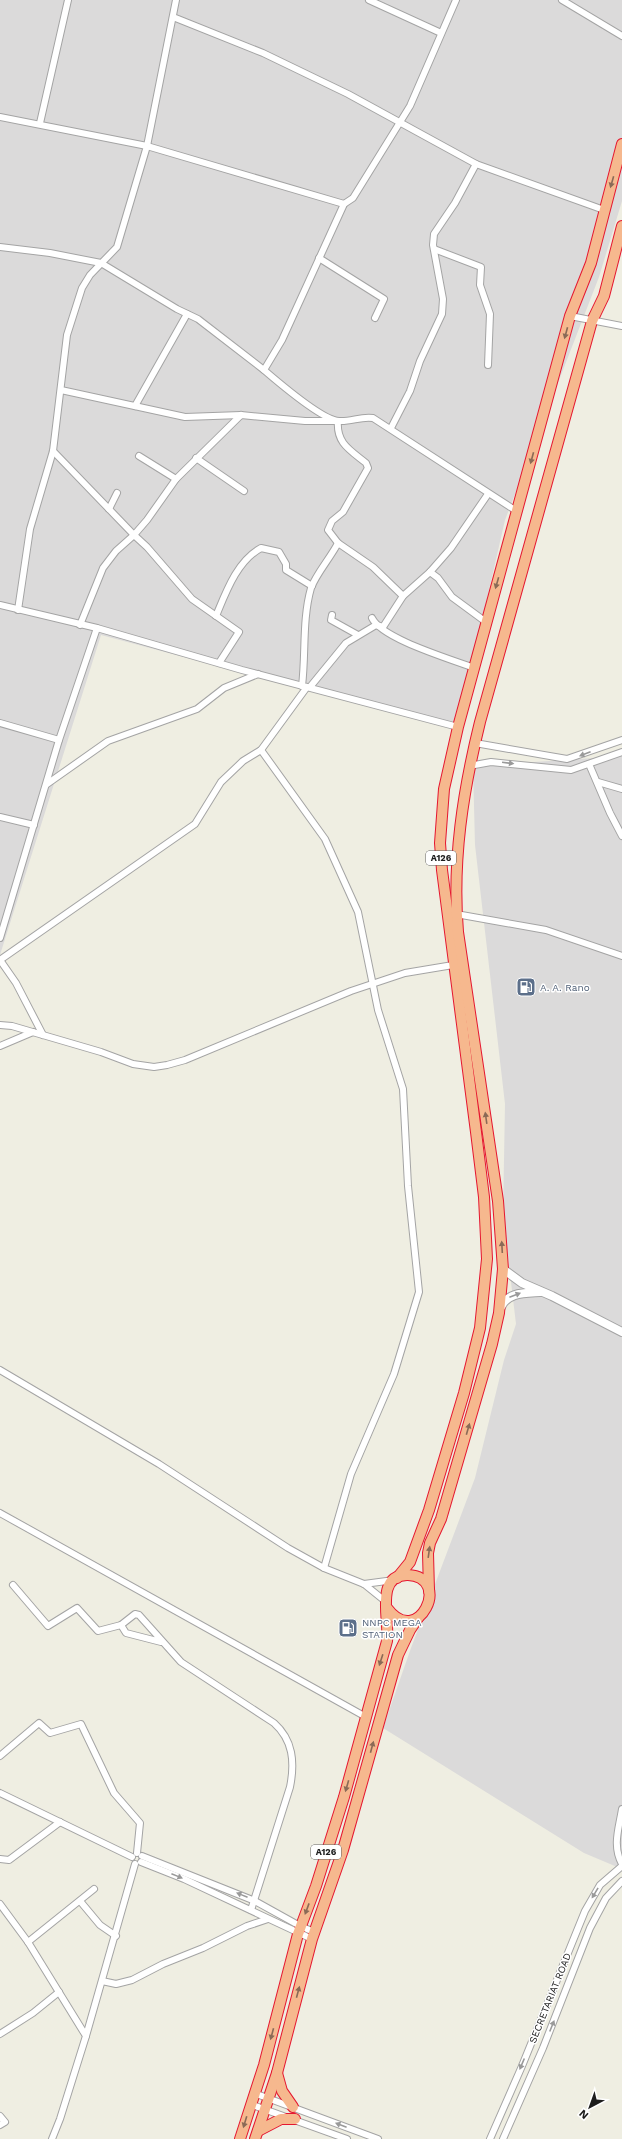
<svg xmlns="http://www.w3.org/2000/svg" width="622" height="2139" font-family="'Work Sans',sans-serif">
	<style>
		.residential { fill: #dbdada }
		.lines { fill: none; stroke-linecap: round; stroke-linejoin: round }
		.minor-casing { stroke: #a4a4a4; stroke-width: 8 }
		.tertiary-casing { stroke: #a4a4a4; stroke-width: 10 }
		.trunk-casing { stroke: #e51730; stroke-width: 12 }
		.minor { stroke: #fff; stroke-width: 6 }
		.tertiary { stroke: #fff; stroke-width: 8 }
		.trunk { stroke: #f6b88e; stroke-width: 10 }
		.oneway { fill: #8a6a56 }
		.oneway2 { fill: #999 }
		.labels { text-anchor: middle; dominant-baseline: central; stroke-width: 3; stroke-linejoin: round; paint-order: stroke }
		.shield { fill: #fff; stroke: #616161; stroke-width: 1 }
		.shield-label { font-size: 9px; font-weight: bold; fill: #1d1d1d }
		.service-label { font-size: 10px; fill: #4e5e75; stroke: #fff; text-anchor: start }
		.street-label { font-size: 10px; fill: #1d1d1d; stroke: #fff }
	</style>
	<rect width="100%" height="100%" fill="#efeee2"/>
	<g class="residential">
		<polygon points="0,0 622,0 622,201 599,277 505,520 457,730 101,635 0,955"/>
		<polygon points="622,750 622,1869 584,1853 383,1728 411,1648 475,1478 504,1360 516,1324 503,1215 505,1104 475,845 473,766 594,758"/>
	</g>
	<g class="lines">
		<defs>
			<g id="minor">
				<polyline points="369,0 441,33"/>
				<path d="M456,0L410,106L353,198L344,204L282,340L264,370C278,382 322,420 339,421C351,422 361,416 373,418L518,512"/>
				<polyline points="562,0 622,36"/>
				<polyline points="173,17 263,53 348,94 476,164 604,210"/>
				<polyline points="0,117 147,146 344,204"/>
				<polyline points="40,123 68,0"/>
				<polyline points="0,247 50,253 101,263 177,309 198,319 264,370"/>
				<polyline points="434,249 481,267 480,285 490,314 488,365"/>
				<polyline points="319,258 384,299 375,318"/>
				<polyline points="570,316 622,326"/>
				<path d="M61,390L185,417L241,415L305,421H338C336,443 350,450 366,463L368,468L343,512L332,521L328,530L338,543L373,567L403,596"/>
				<polyline points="135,406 187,314"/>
				<polyline points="391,428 410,391 420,361 442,314 443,299 433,245 434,234 455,203 476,164"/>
				<polyline points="53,451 134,535 147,547 192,599 239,632 219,663"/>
				<polyline points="139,456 176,479"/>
				<polyline points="196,458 244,491"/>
				<polyline points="109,509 117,493"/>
				<polyline points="430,572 438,578 452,597 486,622"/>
				<polyline points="0,605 97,628 242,670 458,727"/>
				<polyline points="18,610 30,529 53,451 67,335 82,288 90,275 117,247 147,146 176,0"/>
				<polyline points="332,615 331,620 358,635"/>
				<path d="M216,616C226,592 237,561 261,548L279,552L286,564V570L312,586"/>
				<path d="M372,618C382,639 451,659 474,668"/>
				<polyline points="80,625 103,568 116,551 134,535 147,520 176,479 241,415"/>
				<path d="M302,686C306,653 302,620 311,588C316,574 331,557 338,543"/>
				<polyline points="310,687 346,643 376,625 383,627 403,596 430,572 451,548 488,494"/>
				<polyline points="0,723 59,740"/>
				<polyline points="475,743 567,759 622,740"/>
				<polyline points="261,750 325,839 358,912 378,1010 403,1089 408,1186 419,1292 394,1374 351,1474 324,1568"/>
				<polyline points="589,764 610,813 622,836"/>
				<polyline points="469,766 491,762 571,770 622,752"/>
				<polyline points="598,782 622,789"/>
				<polyline points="47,784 108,741 197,709 224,688 258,674"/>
				<polyline points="0,817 34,825"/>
				<polyline points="456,914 546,930 622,956"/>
				<polyline points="0,938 59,740 97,628"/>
				<polyline points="0,960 195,824 221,782 243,761 261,750 307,687"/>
				<polyline points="0,960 16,983 43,1035"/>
				<polyline points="0,1025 12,1026 101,1052 133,1064 154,1067 167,1065 185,1060 351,991 405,973 453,965"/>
				<polyline points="0,1046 33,1032"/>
				<polyline points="0,1370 159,1464 288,1548 324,1568 364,1584 385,1601"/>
				<polyline points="0,1513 366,1717"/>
				<polyline points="364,1584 394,1580"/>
				<polyline points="13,1585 48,1626 77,1608 98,1631 121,1625"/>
				<path d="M161,1642L126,1633L121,1625L135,1614L139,1615L181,1662L274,1723C293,1740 295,1762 290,1787L251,1910"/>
				<polyline points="0,1756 39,1723 50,1733 81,1724 114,1793 140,1823 137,1853"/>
				<polyline points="0,1793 132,1857"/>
				<path d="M622,1809C619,1828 612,1846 622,1864"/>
				<polyline points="142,1856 255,1901 300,1926 314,1932"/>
				<polyline points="0,1859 9,1860 60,1822"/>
				<polyline points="141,1862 184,1879 312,1939"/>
				<polyline points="80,1901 100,1925 116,1936"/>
				<polyline points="0,1904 28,1942 86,2036 60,2119 52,2139"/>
				<polyline points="28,1942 94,1889"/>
				<polyline points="102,1981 116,1984 132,1980 163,1964 203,1948 247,1926 268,1919"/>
				<polyline points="0,2034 33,2013 59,1992"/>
				<polyline points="86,2036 135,1864"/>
				<polyline points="254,2093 378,2139"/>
				<polyline points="250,2104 347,2139"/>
				<polyline points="0,2116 5,2122 0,2125"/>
				<polyline points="490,2139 522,2066 585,1911 600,1885 622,1866"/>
				<polyline points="503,2139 543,2048 590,1928 606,1898 622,1881"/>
			</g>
			<g id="tertiary">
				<polyline points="503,1269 522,1283 552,1296 622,1332"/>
				<path d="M500,1309C506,1292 525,1293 540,1292"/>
			</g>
			<g id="trunk">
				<polyline points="397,1578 410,1562 429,1510 464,1393 480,1328 487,1259 484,1197 476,1132 442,870 440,843 444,789 458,727 570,316 591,263 622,144"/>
				<path d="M429,1591L428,1553L430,1543L441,1519L492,1344L499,1313L503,1269L498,1201L458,932C452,860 463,791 480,722L592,321L604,296L622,226"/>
				<polyline points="277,2073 282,2091 293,2107"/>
				<polyline points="258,2131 281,2119 295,2119"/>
				<path d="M240,2139L264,2065L298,1934L316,1886L344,1797L387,1641C390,1621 374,1574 408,1575C453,1577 418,1650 387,1608"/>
				<polyline points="255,2139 277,2073 312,1939 343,1850 398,1655 410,1630 418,1618"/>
			</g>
		</defs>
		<use href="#minor" class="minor-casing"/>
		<use href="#tertiary" class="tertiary-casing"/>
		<use href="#trunk" class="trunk-casing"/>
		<use href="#minor" class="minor"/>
		<use href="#tertiary" class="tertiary"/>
		<use href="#trunk" class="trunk"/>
	</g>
	<defs><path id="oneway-solid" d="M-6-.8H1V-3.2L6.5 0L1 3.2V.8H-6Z"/></defs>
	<g class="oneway">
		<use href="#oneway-solid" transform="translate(612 182) rotate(106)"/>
		<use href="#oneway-solid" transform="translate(566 333) rotate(105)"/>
		<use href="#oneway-solid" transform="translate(532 458) rotate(105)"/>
		<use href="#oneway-solid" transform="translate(497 583) rotate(106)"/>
		<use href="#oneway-solid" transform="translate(486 1118) rotate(-98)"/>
		<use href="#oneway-solid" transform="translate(502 1247) rotate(-93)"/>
		<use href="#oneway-solid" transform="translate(468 1429) rotate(-74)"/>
		<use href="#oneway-solid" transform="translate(429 1552) rotate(-82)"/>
		<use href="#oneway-solid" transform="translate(381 1660) rotate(108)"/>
		<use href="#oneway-solid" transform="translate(372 1747) rotate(-75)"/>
		<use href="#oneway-solid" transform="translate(347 1786) rotate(106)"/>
		<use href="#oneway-solid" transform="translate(307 1909) rotate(110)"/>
		<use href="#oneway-solid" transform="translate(298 1992) rotate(-75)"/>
		<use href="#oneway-solid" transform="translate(272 2034) rotate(105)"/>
		<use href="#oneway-solid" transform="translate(245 2122) rotate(107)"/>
	</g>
	<g class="oneway2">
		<use href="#oneway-solid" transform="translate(585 754) rotate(159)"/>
		<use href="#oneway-solid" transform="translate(508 763) rotate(7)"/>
		<use href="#oneway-solid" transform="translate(515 1295) rotate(-21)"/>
		<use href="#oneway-solid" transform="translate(177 1876) rotate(22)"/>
		<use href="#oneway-solid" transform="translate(595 1893) rotate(121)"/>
		<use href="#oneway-solid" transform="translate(242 1895) rotate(-158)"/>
		<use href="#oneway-solid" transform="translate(552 2026) rotate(-68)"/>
		<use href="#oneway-solid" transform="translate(522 2064) rotate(113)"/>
		<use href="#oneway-solid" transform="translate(341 2125) rotate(-159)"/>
	</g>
	<defs>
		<symbol id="fuel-square" viewBox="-11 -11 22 22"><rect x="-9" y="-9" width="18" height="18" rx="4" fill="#5c6f8a" stroke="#fff"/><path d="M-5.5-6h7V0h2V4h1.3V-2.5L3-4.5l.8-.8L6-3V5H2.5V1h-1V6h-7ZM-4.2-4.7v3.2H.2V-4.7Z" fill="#fff"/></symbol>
	</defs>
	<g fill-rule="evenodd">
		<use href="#fuel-square" x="515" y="976" width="22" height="22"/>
		<use href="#fuel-square" x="337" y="1617" width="22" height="22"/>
	</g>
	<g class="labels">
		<g class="shield">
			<rect x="426" y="851" width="30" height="14" rx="3"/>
			<rect x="311" y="1845" width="30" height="14" rx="3"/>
		</g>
		<g class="shield-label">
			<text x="441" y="858">A126</text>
			<text x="326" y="1852">A126</text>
		</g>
		<g class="service-label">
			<text x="540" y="987">A. A. Rano</text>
			<text x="362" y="1622">NNPC MEGA<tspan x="362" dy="12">STATION</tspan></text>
		</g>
		<g class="street-label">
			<text transform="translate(550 1998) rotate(-68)">SECRETARIAT ROAD</text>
		</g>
	</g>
	<g transform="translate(590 2107) rotate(221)" stroke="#ffffff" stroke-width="3" paint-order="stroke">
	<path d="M0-3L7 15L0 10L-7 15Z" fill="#1d1d1d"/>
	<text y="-6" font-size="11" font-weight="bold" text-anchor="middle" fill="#1d1d1d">N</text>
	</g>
</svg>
